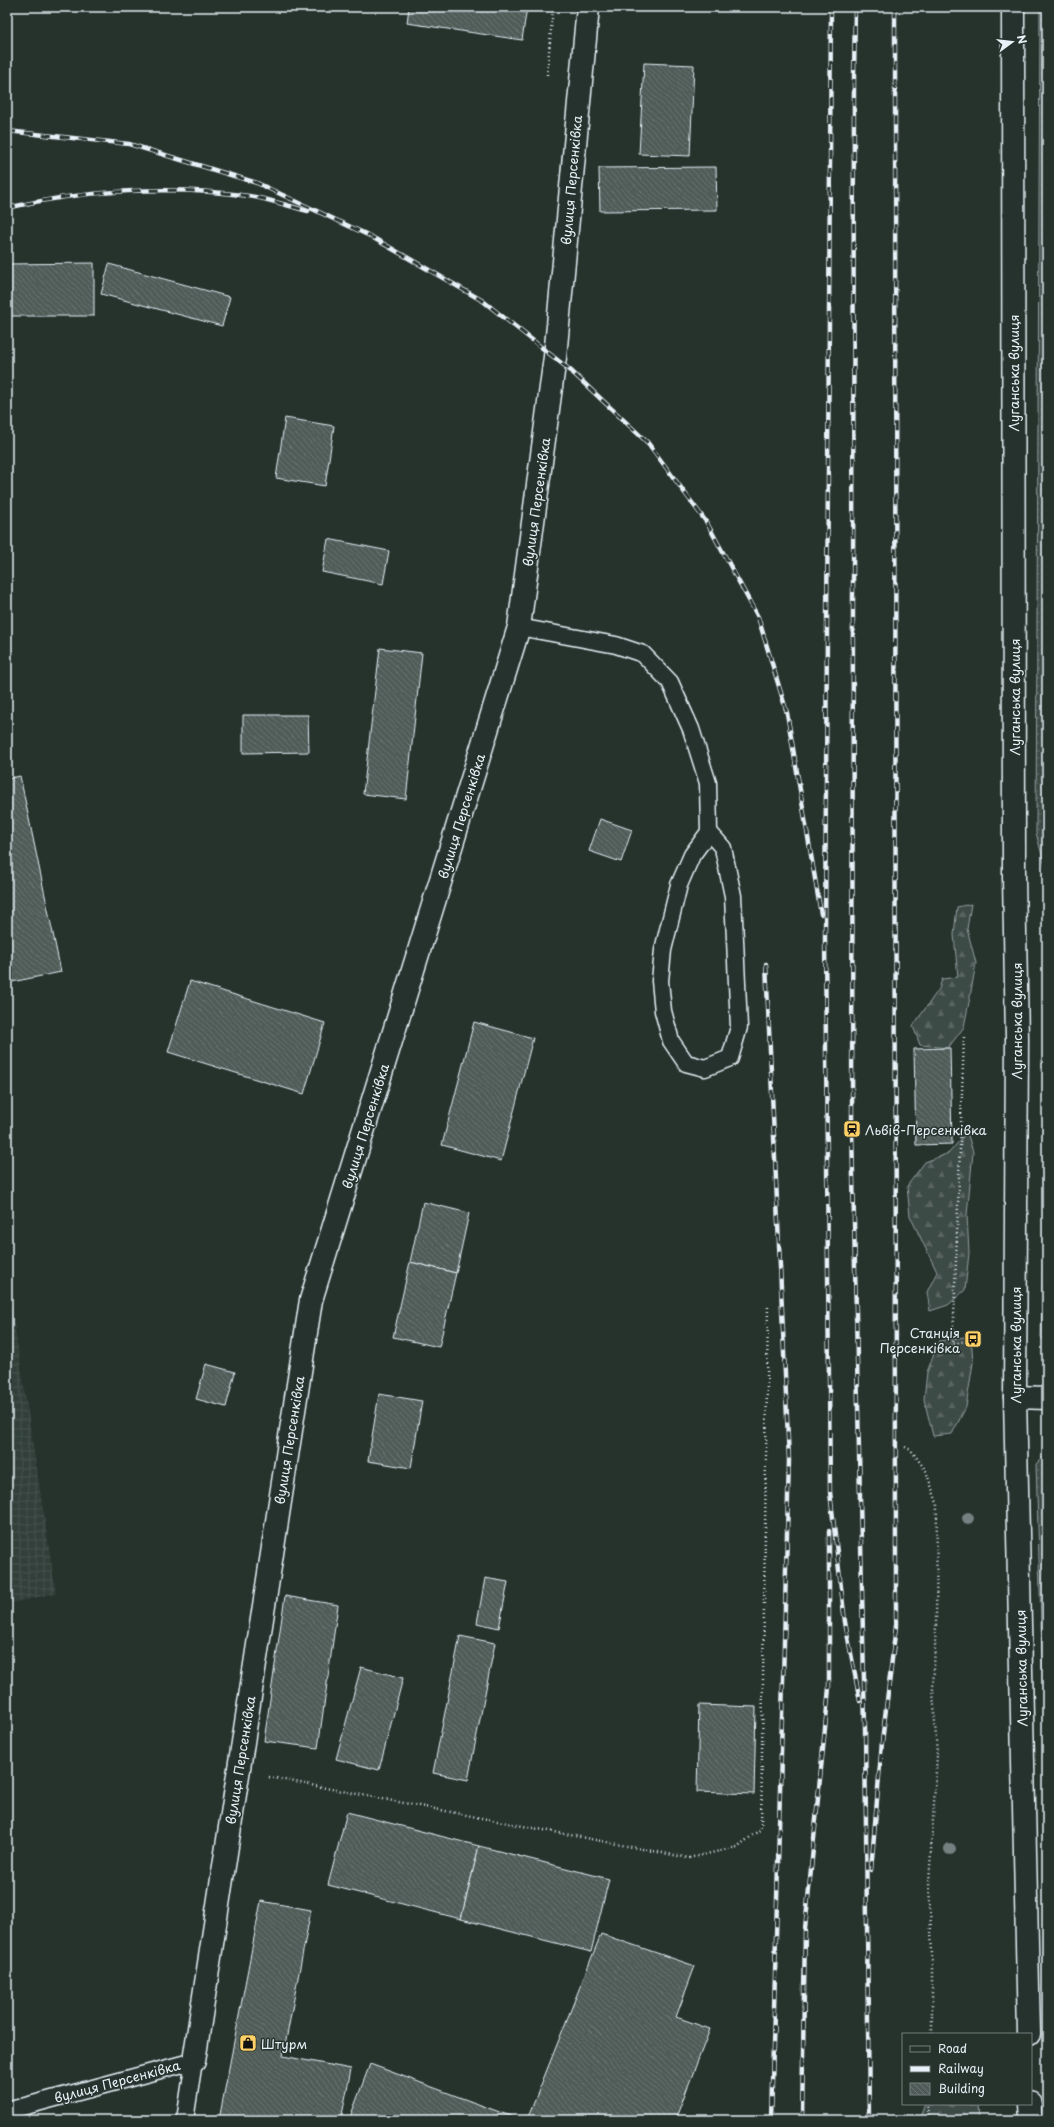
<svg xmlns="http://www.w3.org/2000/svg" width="1054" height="2127" font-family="'Playpen Sans',sans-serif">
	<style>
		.industrial { fill: url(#industrial-grid) }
		.grass { fill: url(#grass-dots); stroke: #939ea0 }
		.forest { fill: url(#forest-firs); stroke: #939ea0 }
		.building { fill: url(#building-back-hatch); stroke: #e8f1f8 }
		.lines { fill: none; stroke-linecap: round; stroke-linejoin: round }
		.lane-casing { stroke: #e8f1f8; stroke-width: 19 }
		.street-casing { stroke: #e8f1f8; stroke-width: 25 }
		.secondary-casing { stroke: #e8f1f8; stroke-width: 25 }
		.path { stroke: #e8f1f8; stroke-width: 2.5; stroke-dasharray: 1 3; stroke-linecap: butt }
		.lane { stroke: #26332d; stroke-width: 16 }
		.street { stroke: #26332d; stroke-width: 22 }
		.secondary { stroke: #26332d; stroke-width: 22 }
		.rail-casing { stroke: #e8f1f8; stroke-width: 4.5 }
		.rail { stroke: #26332d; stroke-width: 3; stroke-dasharray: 9; stroke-linecap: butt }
		.tree { fill: #758080 }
		.labels { text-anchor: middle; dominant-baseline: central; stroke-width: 3; stroke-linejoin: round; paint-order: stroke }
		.street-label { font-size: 13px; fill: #e8f1f8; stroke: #26332d }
		.poi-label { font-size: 13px; fill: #e8f1f8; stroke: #26332d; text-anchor: start }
	</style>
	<defs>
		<pattern id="industrial-grid" width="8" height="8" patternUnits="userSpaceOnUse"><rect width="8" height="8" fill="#333f3a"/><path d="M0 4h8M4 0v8" fill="none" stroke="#47524e"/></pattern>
		<pattern id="grass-dots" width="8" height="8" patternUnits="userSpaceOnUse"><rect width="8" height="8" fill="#3e4b47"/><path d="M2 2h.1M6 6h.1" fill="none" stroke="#5a6562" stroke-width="1.8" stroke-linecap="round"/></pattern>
		<pattern id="forest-firs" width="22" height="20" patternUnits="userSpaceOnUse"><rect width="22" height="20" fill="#3e4b47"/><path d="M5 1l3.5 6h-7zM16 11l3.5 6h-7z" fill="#5a6562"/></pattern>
		<pattern id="building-back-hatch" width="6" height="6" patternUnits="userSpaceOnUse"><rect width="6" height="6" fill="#505c59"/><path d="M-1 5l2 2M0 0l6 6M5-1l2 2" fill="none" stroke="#697472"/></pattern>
	</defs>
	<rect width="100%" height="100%" fill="#26332d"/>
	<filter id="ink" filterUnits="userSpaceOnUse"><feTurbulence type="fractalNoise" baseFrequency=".025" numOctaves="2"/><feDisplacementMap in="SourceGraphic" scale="8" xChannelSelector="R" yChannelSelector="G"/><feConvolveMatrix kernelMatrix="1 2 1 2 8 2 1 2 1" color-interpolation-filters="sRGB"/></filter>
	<g filter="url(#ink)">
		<polygon class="industrial" points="7,1278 56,1593 7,1604"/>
		<g class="grass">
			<polygon points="1040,7 1047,7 1047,874 1036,833"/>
			<polygon points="1047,1084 1047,1344 1041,1337"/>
			<polygon points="1047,1453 1047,1810 1036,1464"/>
		</g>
		<g class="forest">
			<polygon points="971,904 967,929 976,963 970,997 964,1027 948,1048 920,1045 913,1026 939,989 942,979 958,977 954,935 957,907"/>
			<polygon points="967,1132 973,1152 967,1215 969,1253 965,1290 948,1305 930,1311 927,1292 937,1272 910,1216 907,1186 925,1162 949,1153"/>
			<polygon points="971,1336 973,1363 966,1407 952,1434 933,1436 924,1399 927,1372 939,1341"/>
			<polygon points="925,2104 978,2104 979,2120 919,2120"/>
		</g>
		<g class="building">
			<polygon points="409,7 527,7 522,40 407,23"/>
			<polygon points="644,63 694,65 690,156 639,154"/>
			<polygon points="716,167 717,210 600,211 599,168"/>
			<polygon points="94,263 94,316 7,316 7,264"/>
			<polygon points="109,264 230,297 222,326 101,294"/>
			<polygon points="285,418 334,426 325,486 276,478"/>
			<polygon points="328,539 389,551 383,584 322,572"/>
			<polygon points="380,648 422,653 406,799 363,794"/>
			<polygon points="243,715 308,715 309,752 243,753"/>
			<polygon points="20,776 61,972 7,983 7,779"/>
			<polygon points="600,819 632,830 621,862 589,851"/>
			<polygon points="190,981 325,1023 304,1094 168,1052"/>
			<polygon points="474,1022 533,1038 501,1161 442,1145"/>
			<polygon points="950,1048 952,1144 916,1145 914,1049"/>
			<polygon points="423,1202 469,1213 456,1273 410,1262"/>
			<polygon points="410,1262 456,1273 439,1347 393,1337"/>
			<polygon points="206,1364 235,1372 226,1407 196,1399"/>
			<polygon points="379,1394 422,1401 411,1468 368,1461"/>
			<polygon points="485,1578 508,1582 499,1628 477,1623"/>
			<polygon points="285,1596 338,1605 318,1748 264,1741"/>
			<polygon points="460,1636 495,1643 468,1780 433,1773"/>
			<polygon points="361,1667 403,1678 379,1770 336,1759"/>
			<polygon points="699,1705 756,1707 754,1794 697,1792"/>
			<polygon points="347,1812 479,1846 461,1919 328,1885"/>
			<polygon points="479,1846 609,1879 591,1952 461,1919"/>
			<polygon points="261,1901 311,1910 283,2056 351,2069 341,2120 219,2120"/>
			<polygon points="601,1934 695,1966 676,2017 710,2029 675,2120 527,2120"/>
			<polygon points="370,2064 521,2120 349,2120"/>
		</g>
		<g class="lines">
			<defs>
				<g id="lane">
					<polyline points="519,627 616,645 643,654 670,682 691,729 708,783 709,832 692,855 679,885 663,950 660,981 663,1011 671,1041 686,1063 705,1068 730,1058 739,1027 733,896 723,848 709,832"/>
					<polyline points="7,2111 194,2061 185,2120"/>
				</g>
				<polyline id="street" points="194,2061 311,1300 519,627 555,357 588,7"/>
				<g id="secondary">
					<polyline points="1013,7 1014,878 1017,1039 1015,1397 1029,2034"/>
					<polyline points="1015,1397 1047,1398"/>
					<polyline points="1030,2104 1031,2120"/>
				</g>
			</defs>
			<use href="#lane" class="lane-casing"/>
			<use href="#street" class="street-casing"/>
			<use href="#secondary" class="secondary-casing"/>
			<g class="path">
				<polyline points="547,75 553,7"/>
				<polyline points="964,1037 953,1344 973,1339"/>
				<polyline points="905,1447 911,1450 926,1471 937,1503 936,1625 933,1689 937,1755 929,1883 932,1955 932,2034"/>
				<polyline points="269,1777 689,1858 737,1847 761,1829 768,1306"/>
				<polyline points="927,2120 928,2104"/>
			</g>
			<use href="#lane" class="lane"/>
			<use href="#street" class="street"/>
			<use href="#secondary" class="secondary"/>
			<defs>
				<g id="rail">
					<polyline points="831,7 825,938 830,1492 845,1622 860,1701"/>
					<polyline points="855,7 854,78 852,1129 865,1727 869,2120"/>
					<polyline points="7,131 129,144 257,183 370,236 483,301 570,370 648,443 707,523 758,617 787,713 821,914"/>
					<path d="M7,208C83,190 172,185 249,196C268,199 288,206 308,211"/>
					<polyline points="766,964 789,1460 771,2120"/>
					<polyline points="871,1870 882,1742 896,1626 895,7"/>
					<polyline points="802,2120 805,1929 829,1688 829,1531"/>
				</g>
			</defs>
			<use href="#rail" class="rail-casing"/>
			<use href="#rail" class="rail"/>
		</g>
		<g class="tree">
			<circle cx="968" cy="1518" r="6"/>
			<circle cx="950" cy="1849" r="6"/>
		</g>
	</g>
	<defs>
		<symbol id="station-square" viewBox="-11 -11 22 22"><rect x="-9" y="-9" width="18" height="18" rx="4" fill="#ffd166" stroke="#26332d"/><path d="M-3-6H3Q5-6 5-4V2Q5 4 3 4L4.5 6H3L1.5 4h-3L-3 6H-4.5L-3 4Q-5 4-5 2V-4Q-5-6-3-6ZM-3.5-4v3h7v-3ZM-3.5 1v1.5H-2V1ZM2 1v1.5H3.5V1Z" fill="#111"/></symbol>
		<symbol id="bus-square" viewBox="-11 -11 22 22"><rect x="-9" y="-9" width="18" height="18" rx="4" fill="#ffd166" stroke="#26332d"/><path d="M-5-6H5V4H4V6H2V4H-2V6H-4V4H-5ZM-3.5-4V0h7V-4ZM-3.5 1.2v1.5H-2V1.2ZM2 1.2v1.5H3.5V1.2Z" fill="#111"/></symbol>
		<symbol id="shop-square" viewBox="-11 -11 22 22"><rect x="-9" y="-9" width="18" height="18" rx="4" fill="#ffd166" stroke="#26332d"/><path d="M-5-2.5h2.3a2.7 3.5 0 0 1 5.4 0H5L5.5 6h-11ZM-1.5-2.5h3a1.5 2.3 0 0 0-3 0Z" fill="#111"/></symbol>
	</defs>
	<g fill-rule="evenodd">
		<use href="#station-square" x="842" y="1119" width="20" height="20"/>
		<use href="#bus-square" x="963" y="1329" width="20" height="20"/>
		<use href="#shop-square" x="238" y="2033" width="20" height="20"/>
	</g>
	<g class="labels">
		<g class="street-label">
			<text transform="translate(571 180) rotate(-85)">вулиця Персенківка</text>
			<text transform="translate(1013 373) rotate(-90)">Луганська вулиця</text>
			<text transform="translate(536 502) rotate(-82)">вулиця Персенківка</text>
			<text transform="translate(1014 697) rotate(-90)">Луганська вулиця</text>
			<text transform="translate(461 816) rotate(-73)">вулиця Персенківка</text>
			<text transform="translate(1016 1021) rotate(-90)">Луганська вулиця</text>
			<text transform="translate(365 1126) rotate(-73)">вулиця Персенківка</text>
			<text transform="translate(1015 1345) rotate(-90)">Луганська вулиця</text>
			<text transform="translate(289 1440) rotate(-81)">вулиця Персенківка</text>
			<text transform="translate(1021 1668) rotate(-91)">Луганська вулиця</text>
			<text transform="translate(240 1760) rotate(-81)">вулиця Персенківка</text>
			<text transform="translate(117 2081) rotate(-15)">вулиця Персенківка</text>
		</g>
		<g class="poi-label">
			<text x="865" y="1129">Львів-Персенківка</text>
			<text x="960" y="1332" text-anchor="end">Станція<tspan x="960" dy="15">Персенківка</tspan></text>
			<text x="261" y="2043">Штурм</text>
		</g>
	</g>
	<rect width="1054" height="2127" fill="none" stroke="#26332d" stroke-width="24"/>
	<rect x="12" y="12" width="1030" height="2103" fill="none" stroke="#e8f1f8" stroke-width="1.5" filter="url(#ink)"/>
	<rect x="902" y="2033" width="130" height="72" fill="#26332d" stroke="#747f7e"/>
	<rect x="910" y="2046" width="20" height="6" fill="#26332d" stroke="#747f7e"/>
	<text x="938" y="2053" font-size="12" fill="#e8f1f8">Road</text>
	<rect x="910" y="2066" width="20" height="6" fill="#e8f1f8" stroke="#747f7e"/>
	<text x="938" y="2073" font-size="12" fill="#e8f1f8">Railway</text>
	<rect x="910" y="2083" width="20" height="12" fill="url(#building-back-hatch)" stroke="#747f7e"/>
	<text x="938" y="2093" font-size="12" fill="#e8f1f8">Building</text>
	<g transform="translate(1012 42) rotate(75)" stroke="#26332d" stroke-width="3" paint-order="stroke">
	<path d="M0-3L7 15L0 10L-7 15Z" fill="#e8f1f8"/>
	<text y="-6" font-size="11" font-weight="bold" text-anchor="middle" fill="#e8f1f8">N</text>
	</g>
</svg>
